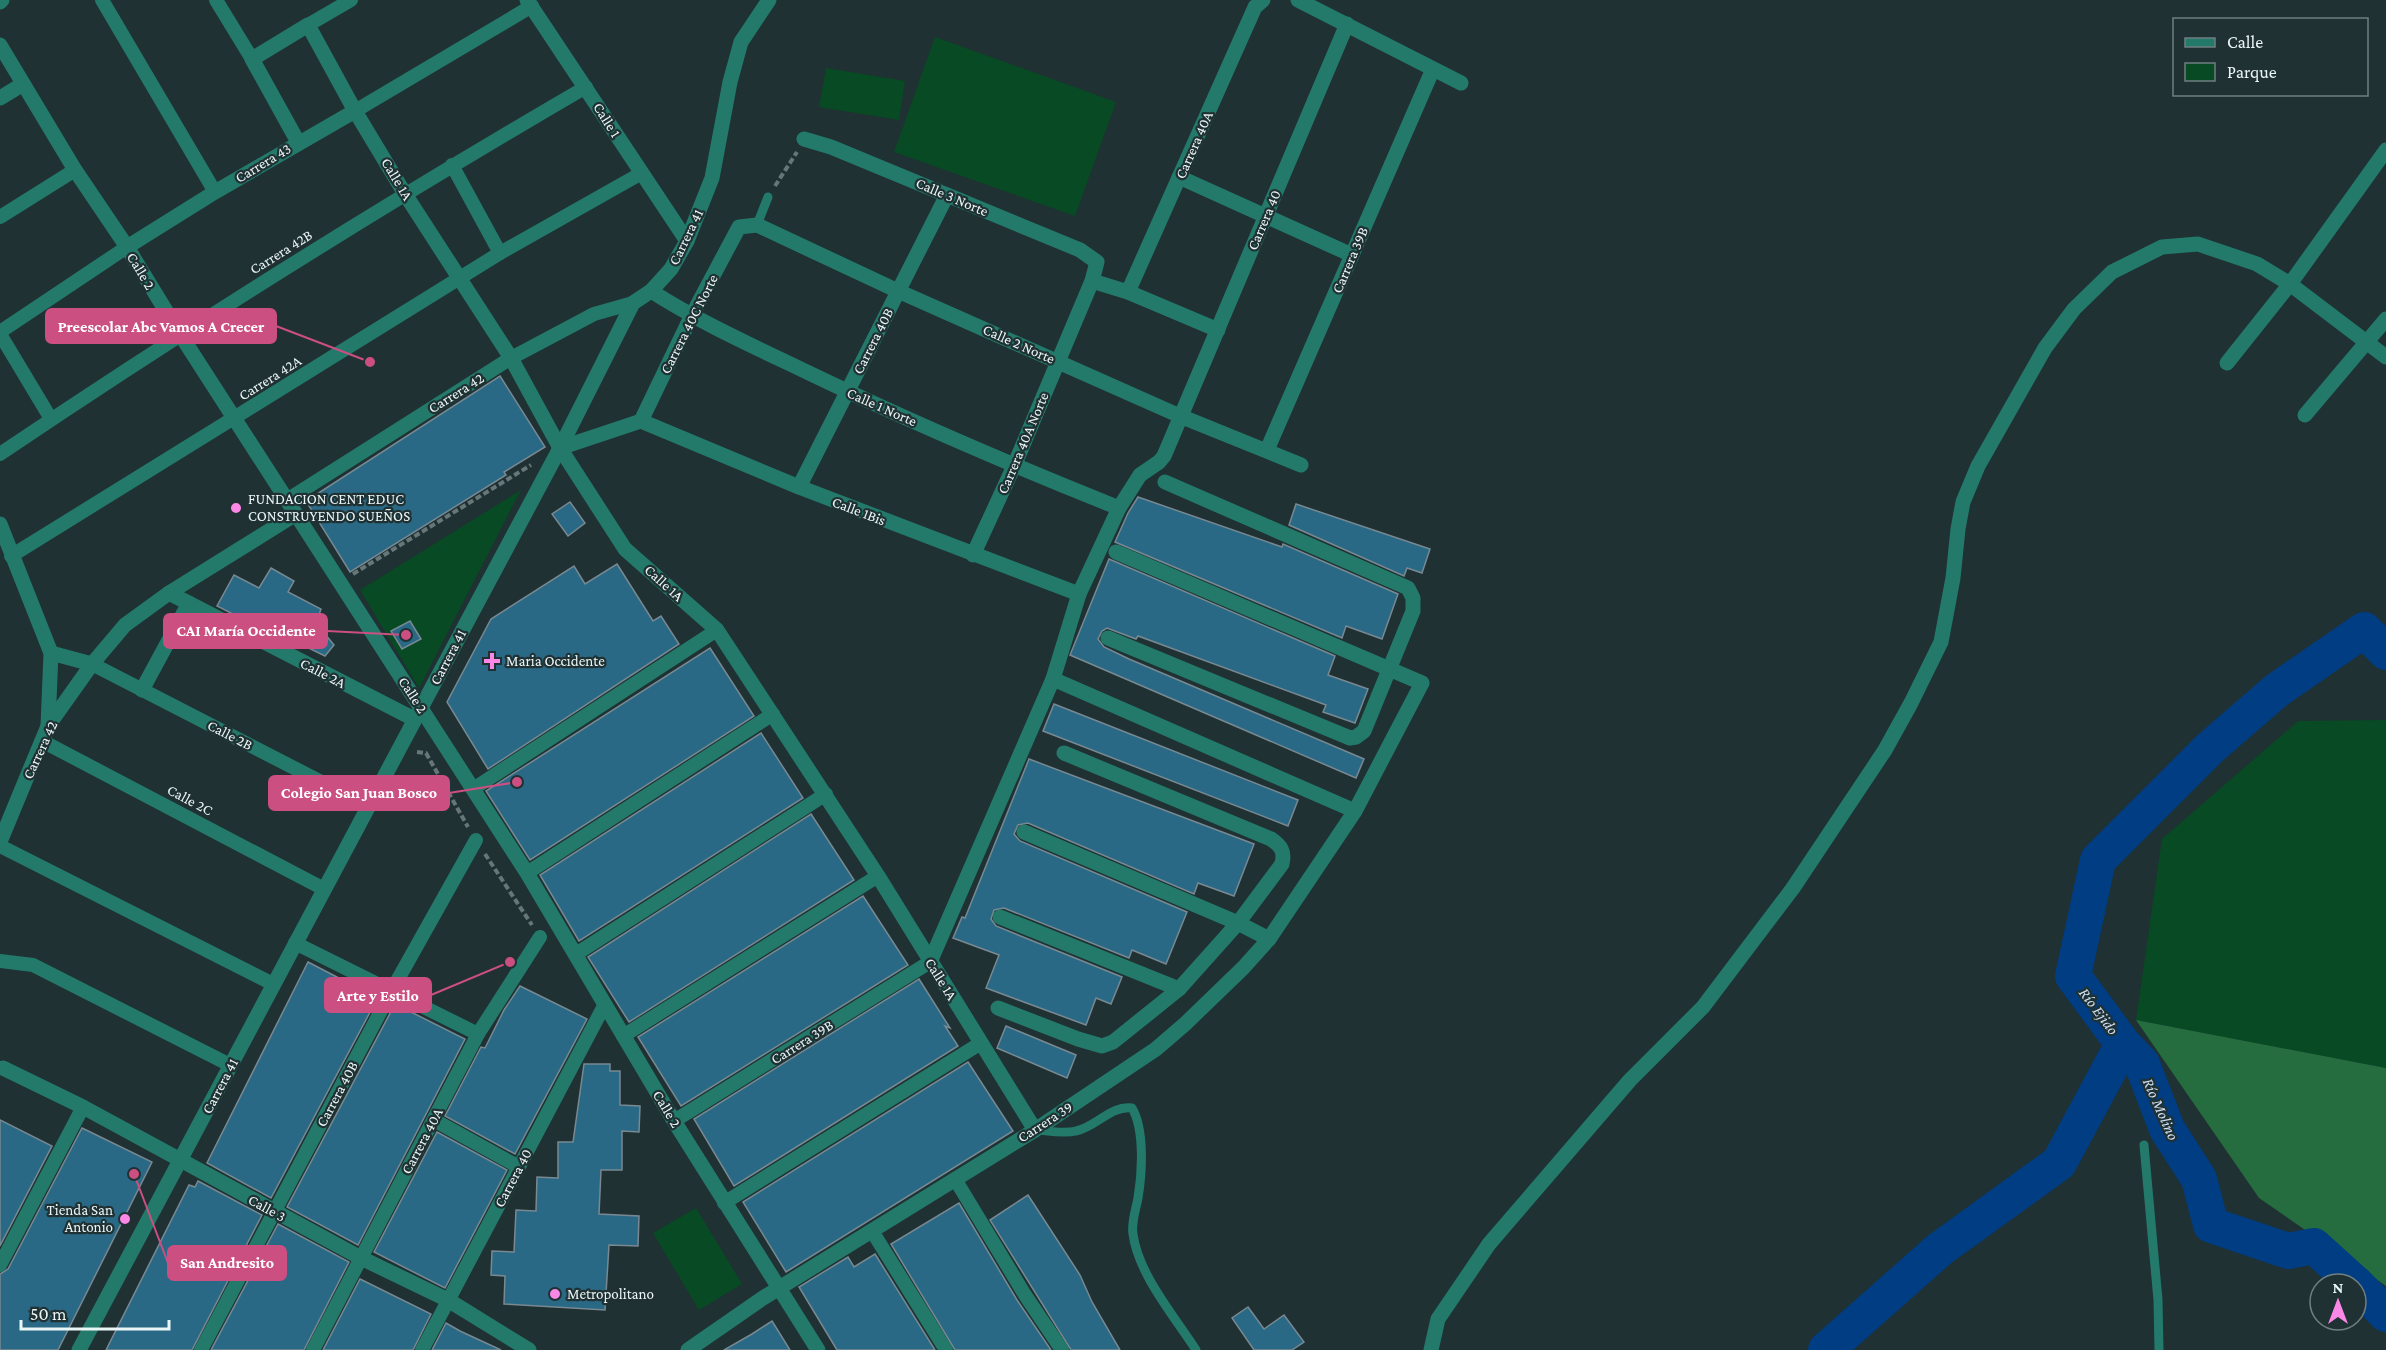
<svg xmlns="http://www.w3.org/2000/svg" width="2386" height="1350" font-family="'Crimson Pro',serif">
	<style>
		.green { fill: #084a24 }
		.forest { fill: #256d3e }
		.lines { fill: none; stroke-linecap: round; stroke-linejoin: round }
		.river { stroke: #003d82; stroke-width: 36 }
		.building { fill: #2a6985; stroke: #788992; stroke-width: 1.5 }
		.path { stroke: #677779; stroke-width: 4; stroke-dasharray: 6 3; stroke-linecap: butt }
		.service { stroke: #237a6a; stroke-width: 9 }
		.pedestrian { stroke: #237a6a; stroke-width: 14 }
		.minor { stroke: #237a6a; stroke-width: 15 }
		.tertiary { stroke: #237a6a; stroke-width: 15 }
		.poi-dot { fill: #fb87e6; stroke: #1f3133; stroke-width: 2 }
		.labels { text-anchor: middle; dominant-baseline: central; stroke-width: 4.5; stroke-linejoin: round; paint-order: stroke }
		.street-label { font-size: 15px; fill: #eaf5f6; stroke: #1f3133 }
		.poi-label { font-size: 15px; fill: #eaf5f6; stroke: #1f3133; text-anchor: start }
		.water-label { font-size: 16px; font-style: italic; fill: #d1dff3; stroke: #1f3133 }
		.leader { fill: none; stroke: #cc4f82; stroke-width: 2 }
		.callout-dot { fill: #cc4f82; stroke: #1f3133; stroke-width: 2 }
		.callout { fill: #cc4f82; stroke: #cc4f82; stroke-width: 2 }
		.callout-label { font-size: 16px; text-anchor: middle; font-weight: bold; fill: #fff }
	</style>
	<rect width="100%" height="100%" fill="#1f3133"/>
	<g class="green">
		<polygon points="935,37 1116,102 1075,216 894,152"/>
		<polygon points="826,68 905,81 899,120 819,107"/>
		<polygon points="521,490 419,688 360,590"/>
		<polygon points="2386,720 2386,1068 2136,1020 2162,839 2298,721"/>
		<polygon points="696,1208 742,1284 699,1310 653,1233"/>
	</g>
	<polygon class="forest" points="2136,1020 2386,1068 2386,1286 2259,1198"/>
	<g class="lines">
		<g class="river">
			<polyline points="2356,1284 2314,1246 2288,1251 2211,1225 2199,1179 2167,1129 2142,1064 2123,1044 2073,976 2098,860 2210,748 2277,690 2364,630 2386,652"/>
			<polyline points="2356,1284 2386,1314"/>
			<polyline points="1826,1350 1940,1249 2059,1163 2123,1044"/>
		</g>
	</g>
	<g class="building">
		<polygon points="500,376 545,447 504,472 506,475 350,572 306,501"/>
		<polygon points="1138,497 1282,547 1283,544 1398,594 1382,639 1346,626 1342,638 1115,542 1128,513"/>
		<polygon points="570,502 585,523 568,536 552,514"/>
		<polygon points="1296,504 1430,549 1422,573 1407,568 1404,576 1289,525"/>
		<polygon points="1109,559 1335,656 1328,675 1368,689 1355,723 1323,712 1326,705 1138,636 1136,639 1107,628 1102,631 1098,639 1104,647 1129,659 1364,759 1356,778 1070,655"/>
		<polygon points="617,564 653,621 661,616 679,644 488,769 447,702 491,619 574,566 585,584"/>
		<polygon points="271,568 294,581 288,592 321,609 316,623 334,645 325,656 268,628 266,631 217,606 234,575 259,588"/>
		<polygon points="410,621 421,639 402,649 391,631"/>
		<polygon points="710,648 754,716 530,860 486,791"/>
		<polygon points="1054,704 1298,800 1288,826 1043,731"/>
		<polygon points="761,733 803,798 579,941 540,875"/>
		<polygon points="1029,759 1254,844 1234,896 1198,883 1194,894 1028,823 1018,825 1014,834 1020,841 1187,912 1166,964 1132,950 1129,958 1004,908 994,910 991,919 996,926 1122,977 1111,1004 1096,998 1086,1025 986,988 999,955 953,938 962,917 965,918"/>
		<polygon points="811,814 854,880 629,1022 588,957"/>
		<polygon points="863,896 908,965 681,1106 638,1037"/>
		<polygon points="308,962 358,988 376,1001 271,1198 207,1163"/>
		<polygon points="919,979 950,1028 945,1026 958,1046 734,1186 694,1119"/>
		<polygon points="520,986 587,1019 515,1154 445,1116 481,1047 485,1048 504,1010"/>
		<polygon points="395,1004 465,1039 358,1245 287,1207"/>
		<polygon points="1006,1026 1076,1055 1067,1078 997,1048"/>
		<polygon points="968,1062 1013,1131 786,1272 743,1202"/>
		<polygon points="584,1064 610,1064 610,1071 620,1071 620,1105 640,1106 639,1132 622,1131 622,1170 601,1170 599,1214 639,1216 638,1246 609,1245 605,1310 504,1304 505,1276 491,1275 492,1251 514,1252 516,1210 536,1211 537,1177 558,1178 558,1142 573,1142"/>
		<polygon points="0,1120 52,1146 0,1246"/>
		<polygon points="82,1128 152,1162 58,1350 0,1350 0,1274 8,1269"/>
		<polygon points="437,1132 507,1170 445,1288 374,1252"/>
		<polygon points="198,1181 262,1215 192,1350 106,1350 189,1185 195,1187"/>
		<polygon points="1028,1195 1080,1275 1092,1302 1120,1350 1071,1350 990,1220"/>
		<polygon points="959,1203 1017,1300 1051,1350 955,1350 891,1244"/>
		<polygon points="278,1224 349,1262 304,1350 211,1350"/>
		<polygon points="875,1254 935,1350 837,1350 799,1287 848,1257 854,1267"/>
		<polygon points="360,1279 431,1314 413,1350 323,1350"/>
		<polygon points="1248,1307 1264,1329 1284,1315 1304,1342 1292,1350 1254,1350 1232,1318"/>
		<polygon points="772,1321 790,1350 724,1350 752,1334"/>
		<polygon points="446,1323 460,1331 501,1350 432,1350"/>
	</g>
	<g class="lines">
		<g class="path">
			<polyline points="775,186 797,152"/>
			<polyline points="353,574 531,465"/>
			<polyline points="417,752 426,753 468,827"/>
			<polyline points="485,854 532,925"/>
		</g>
		<g class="service">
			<polyline points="757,225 768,197"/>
			<path d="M1037,1130C1049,1131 1064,1134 1076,1131C1096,1127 1111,1105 1132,1108C1145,1130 1142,1174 1138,1198C1136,1209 1131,1223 1133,1234C1138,1274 1175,1317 1196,1350"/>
			<polyline points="2144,1145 2158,1300 2159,1350"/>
		</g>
		<g class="pedestrian">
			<polyline points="102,0 215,192"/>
			<polyline points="216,0 252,59"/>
			<polyline points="308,25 351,0"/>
			<polyline points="355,111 532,6"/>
			<polyline points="452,165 500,253"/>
			<polyline points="0,217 75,170"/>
			<polyline points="0,332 127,247"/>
			<polyline points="0,334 51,419"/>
			<path d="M0,454C191,325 387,203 586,87"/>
			<polyline points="287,500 511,358 594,314 633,303"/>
			<polyline points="11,556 500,253 640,174"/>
			<polyline points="92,664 368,806"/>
			<polyline points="42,741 324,889"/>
			<polyline points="473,789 717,630"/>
			<polyline points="0,846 273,984"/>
			<polyline points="527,873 773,714"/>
			<polyline points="295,943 478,1034"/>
			<polyline points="576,954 826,794"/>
			<polyline points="0,961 33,965 230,1065"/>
			<polyline points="623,1036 878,876"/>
			<polyline points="434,1120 519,1167"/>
			<polyline points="674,1121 930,962"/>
			<polyline points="955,1179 1025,1295 1062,1350"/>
			<polyline points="724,1203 981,1043"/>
			<polyline points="872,1231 946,1350"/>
			<polyline points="0,1265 83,1107"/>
			<polyline points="201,1350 392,990 476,840"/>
			<polyline points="313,1350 478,1034 540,937"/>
			<polyline points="422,1350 604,1006"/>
		</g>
		<g class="minor">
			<polyline points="527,0 687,241"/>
			<polyline points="1298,0 1461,83"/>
			<polyline points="0,2 2,0"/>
			<polyline points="0,98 23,84"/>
			<polyline points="804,139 831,147 1080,250 1097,262 1092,281 1014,466 973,555"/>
			<polyline points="298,142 252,59 308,25 355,111 405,194 511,358 560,448 625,549 717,630 878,876 1035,1130"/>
			<polyline points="1179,177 1352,255"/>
			<polyline points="127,247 215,192 355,111"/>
			<polyline points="1092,281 1128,292 1218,330"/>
			<path d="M651,291C701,323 755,347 809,373C911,422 1014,466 1119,508"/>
			<polyline points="1128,292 1255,7 1263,0"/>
			<polyline points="2227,363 2290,284 2386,150"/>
			<polyline points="2305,415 2386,319"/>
			<polyline points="641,421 691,317 739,227 757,225 898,291 1180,416 1301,465"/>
			<polyline points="641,421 799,487 1079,594"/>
			<polyline points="560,448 641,421"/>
			<polyline points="1267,450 1433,69"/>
			<polyline points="799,487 947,195"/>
			<polyline points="0,524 51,653 48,726"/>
			<polyline points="169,593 414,719"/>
			<polyline points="1108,638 1350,738 1356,737 1364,731 1413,611 1413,598 1408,588 1165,482"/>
			<polyline points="51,653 92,664"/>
			<polyline points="1053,679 1355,811"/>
			<polyline points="142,690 189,603"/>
			<polyline points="421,708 560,448 633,303 651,291 671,269 687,241 712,178 730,82 741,42 769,0"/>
			<polyline points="1024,832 1238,923 1269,939"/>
			<polyline points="0,842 48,726 92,664 125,625 169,593 296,514"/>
			<polyline points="1000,917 1179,989"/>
			<polyline points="930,962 1053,679 1079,594 1119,508 1140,475 1159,462 1164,456 1347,24"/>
			<path d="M998,1008L1078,1039L1102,1046L1113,1042L1179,989L1238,923L1282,864C1285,851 1281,846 1271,839L1064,753"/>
			<polyline points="3,1068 83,1107 361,1258 448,1300 529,1350"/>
			<polyline points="688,1350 763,1298 1035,1130 1156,1049 1185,1024 1243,968 1269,939 1355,811 1422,683 1116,552"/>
			<polyline points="1431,1350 1438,1319 1489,1244 1630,1080 1703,1007 1793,888 1885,750 1911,703 1941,642 1953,578 1958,529 1963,502 1978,466 2045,348 2074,309 2112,272 2162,247 2198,244 2257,264 2290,284 2386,357"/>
		</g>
		<g class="tertiary">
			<polyline points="0,45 75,170 127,247 180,334 527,873 674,1121 818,1350"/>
			<polyline points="79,1350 421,708"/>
		</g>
	</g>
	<g class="poi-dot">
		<circle cx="236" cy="508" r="6"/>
		<path d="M489 652h6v6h6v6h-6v6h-6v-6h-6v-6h6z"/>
		<circle cx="125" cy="1219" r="6"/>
		<circle cx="555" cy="1294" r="6"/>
	</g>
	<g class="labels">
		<g class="street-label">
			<text transform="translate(607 120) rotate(58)">Calle 1</text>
			<text transform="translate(1194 145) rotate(-66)">Carrera 40A</text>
			<text transform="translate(263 163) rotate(-31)">Carrera 43</text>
			<text transform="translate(397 179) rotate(59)">Calle 1A</text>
			<text transform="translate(952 197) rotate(23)">Calle 3 Norte</text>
			<text transform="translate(1264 220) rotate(-67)">Carrera 40</text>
			<text transform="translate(686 237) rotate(-64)">Carrera 41</text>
			<text transform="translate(281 252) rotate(-32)">Carrera 42B</text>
			<text transform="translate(1350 260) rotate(-67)">Carrera 39B</text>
			<text transform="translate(141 271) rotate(59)">Calle 2</text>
			<text transform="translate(689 324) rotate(-63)">Carrera 40C Norte</text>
			<text transform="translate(873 341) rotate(-63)">Carrera 40B</text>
			<text transform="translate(1019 344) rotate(24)">Calle 2 Norte</text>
			<text transform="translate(270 378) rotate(-32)">Carrera 42A</text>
			<text transform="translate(456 393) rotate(-32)">Carrera 42</text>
			<text transform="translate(882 407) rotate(24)">Calle 1 Norte</text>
			<text transform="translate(1023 443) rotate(-67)">Carrera 40A Norte</text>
			<text transform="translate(859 511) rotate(21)">Calle 1Bis</text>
			<text transform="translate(664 583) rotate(42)">Calle 1A</text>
			<text transform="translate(448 657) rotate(-62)">Carrera 41</text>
			<text transform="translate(323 673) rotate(27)">Calle 2A</text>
			<text transform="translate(413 695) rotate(57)">Calle 2</text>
			<text transform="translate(230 735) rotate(27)">Calle 2B</text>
			<text transform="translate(40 750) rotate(-65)">Carrera 42</text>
			<text transform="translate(190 800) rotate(28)">Calle 2C</text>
			<text transform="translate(941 979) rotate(58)">Calle 1A</text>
			<text transform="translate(802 1042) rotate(-32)">Carrera 39B</text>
			<text transform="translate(220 1086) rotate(-62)">Carrera 41</text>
			<text transform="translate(337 1094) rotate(-62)">Carrera 40B</text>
			<text transform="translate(667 1109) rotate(59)">Calle 2</text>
			<text transform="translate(1045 1122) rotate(-33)">Carrera 39</text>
			<text transform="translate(422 1141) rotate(-62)">Carrera 40A</text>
			<text transform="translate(513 1178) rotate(-62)">Carrera 40</text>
			<text transform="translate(267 1208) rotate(29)">Calle 3</text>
		</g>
		<g class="poi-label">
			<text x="248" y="499">FUNDACION CENT EDUC<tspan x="248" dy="17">CONSTRUYENDO SUEÑOS</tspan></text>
			<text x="506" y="661">Maria Occidente</text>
			<text x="113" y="1210" text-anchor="end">Tienda San<tspan x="113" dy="17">Antonio</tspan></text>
			<text x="567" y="1294">Metropolitano</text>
		</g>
		<g class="water-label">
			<text transform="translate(2099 1011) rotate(53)">Río Ejido</text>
			<text transform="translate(2161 1109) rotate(66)">Río Molino</text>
		</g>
	</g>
	<path class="leader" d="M370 362L276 326M406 635L327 631M517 782L449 793M510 962L431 995M134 1174L168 1263"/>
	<g class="callout-dot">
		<circle cx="370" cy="362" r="6"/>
		<circle cx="406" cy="635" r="6"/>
		<circle cx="517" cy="782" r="6"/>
		<circle cx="510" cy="962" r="6"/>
		<circle cx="134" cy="1174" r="6"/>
	</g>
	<g class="callout">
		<rect x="46" y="309" width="230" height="34" rx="6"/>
		<rect x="164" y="614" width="163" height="34" rx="6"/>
		<rect x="269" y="776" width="180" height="34" rx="6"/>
		<rect x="325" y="978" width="106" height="34" rx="6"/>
		<rect x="168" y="1246" width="118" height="34" rx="6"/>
	</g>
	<g class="callout-label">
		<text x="161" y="332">Preescolar Abc Vamos A Crecer</text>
		<text x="246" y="636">CAI María Occidente</text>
		<text x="359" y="798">Colegio San Juan Bosco</text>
		<text x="378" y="1001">Arte y Estilo</text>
		<text x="227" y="1268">San Andresito</text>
	</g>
	<rect x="2173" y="18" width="195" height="78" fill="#1f3133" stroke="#707f81" stroke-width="1.5"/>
	<rect x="2185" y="38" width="30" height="9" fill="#237a6a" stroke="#707f81" stroke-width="1.5"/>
	<text x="2227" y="48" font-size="18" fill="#eaf5f6">Calle</text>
	<rect x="2185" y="63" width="30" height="18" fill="#084a24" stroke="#707f81" stroke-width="1.5"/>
	<text x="2227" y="78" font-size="18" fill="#eaf5f6">Parque</text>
	<g transform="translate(2338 1302)"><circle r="28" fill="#1f3133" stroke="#707f81" stroke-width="1.5"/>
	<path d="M0-4.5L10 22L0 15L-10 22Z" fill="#fb87e6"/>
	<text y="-9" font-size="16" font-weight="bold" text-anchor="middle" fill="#eaf5f6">N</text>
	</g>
	<path d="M21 1320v9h148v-9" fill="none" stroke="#eaf5f6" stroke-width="3"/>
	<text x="30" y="1320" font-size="18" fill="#eaf5f6" stroke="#1f3133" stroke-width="4.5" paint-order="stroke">50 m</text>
</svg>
